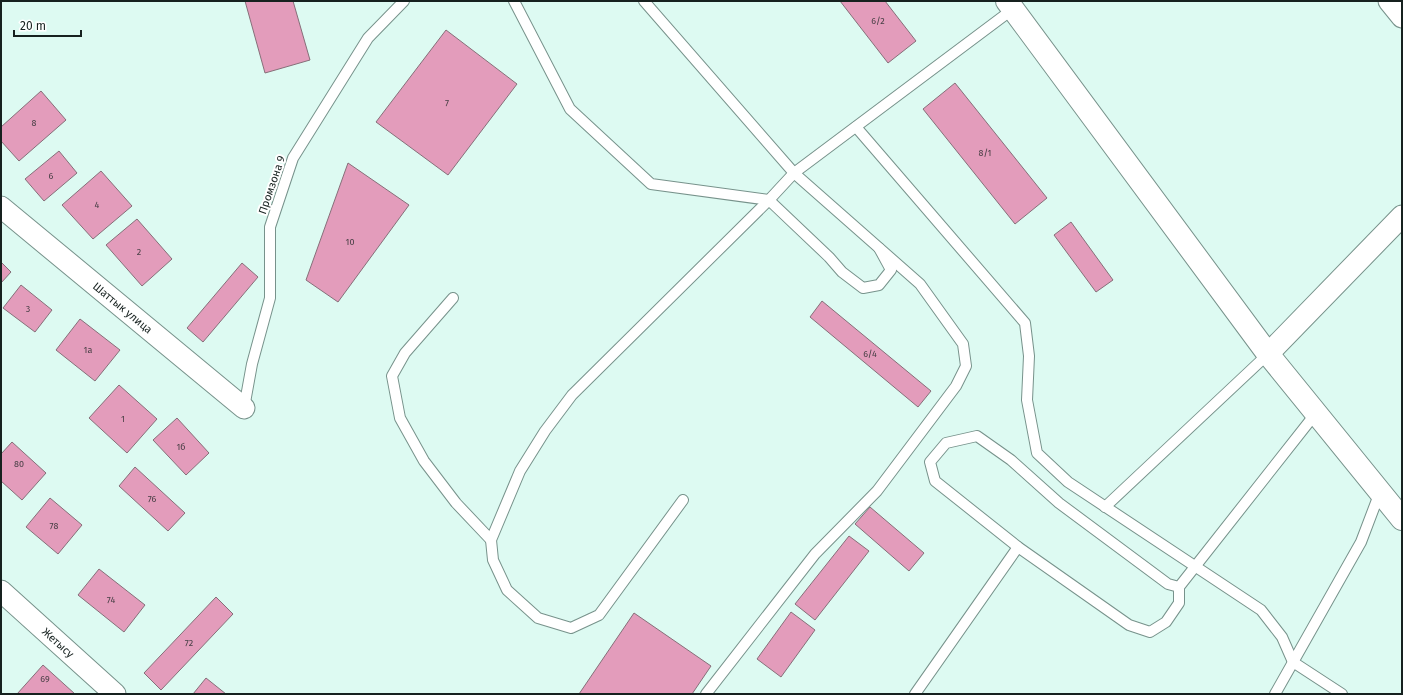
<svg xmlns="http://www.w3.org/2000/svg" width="1403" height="695" font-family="'Fira Sans',sans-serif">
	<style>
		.building { fill: #e39cbb; stroke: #866f79 }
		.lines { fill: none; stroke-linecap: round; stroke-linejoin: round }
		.service-casing { stroke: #77928b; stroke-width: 12 }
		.minor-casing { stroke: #77928b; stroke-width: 23 }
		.primary-casing { stroke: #77928b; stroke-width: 24 }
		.service { stroke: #fff; stroke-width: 10 }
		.minor { stroke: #fff; stroke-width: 21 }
		.primary { stroke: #fff; stroke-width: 22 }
		.labels { text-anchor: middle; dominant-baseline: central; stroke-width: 4; stroke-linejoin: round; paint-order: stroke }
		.number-label { font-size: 9px; fill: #494046 }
		.street-label { font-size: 11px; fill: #16211f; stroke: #fff }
	</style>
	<rect width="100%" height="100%" fill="#ddfaf2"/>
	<g class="building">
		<polygon points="245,1 293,1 310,60 265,73"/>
		<polygon points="840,1 885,1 916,41 888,63"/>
		<polygon points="446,30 517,84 448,175 376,122"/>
		<polygon points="955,83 1047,198 1015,224 923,109"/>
		<polygon points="41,91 66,120 19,161 1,141 1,127"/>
		<polygon points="59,151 77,173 44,201 25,179"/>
		<polygon points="348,163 409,205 338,302 306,280"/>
		<polygon points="101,171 132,206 93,239 62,205"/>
		<polygon points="137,219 172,259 142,286 106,245"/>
		<polygon points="1071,222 1113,280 1096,292 1054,235"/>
		<polygon points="1,262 11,272 1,283"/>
		<polygon points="242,263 258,277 203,342 187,328"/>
		<polygon points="21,285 52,310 35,332 3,308"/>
		<polygon points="822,301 931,391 918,407 810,317"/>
		<polygon points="80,319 120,350 95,381 56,350"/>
		<polygon points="119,385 157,419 127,453 89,418"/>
		<polygon points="177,418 209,453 186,475 153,440"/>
		<polygon points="12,442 46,473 22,500 1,481 1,454"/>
		<polygon points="135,467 185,513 168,531 119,486"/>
		<polygon points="50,498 82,525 58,554 26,527"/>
		<polygon points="870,507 924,553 909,571 855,524"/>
		<polygon points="849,536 869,551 815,620 795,604"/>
		<polygon points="99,569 145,605 124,632 78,595"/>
		<polygon points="216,597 233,614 161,690 144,673"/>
		<polygon points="791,612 815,630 781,677 757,659"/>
		<polygon points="634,613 711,666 692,694 579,694"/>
		<polygon points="43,665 75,694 17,694"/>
		<polygon points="206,678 226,694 193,694"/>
	</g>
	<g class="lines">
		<defs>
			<g id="service">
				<polyline points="514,1 570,109 651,184 769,200 794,173 1013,9"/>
				<polyline points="644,1 794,173"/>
				<polyline points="856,127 1025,323 1029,356 1027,400 1037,453 1068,482 1261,610 1282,637 1293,662 1342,694"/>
				<polyline points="453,298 405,353 392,376 400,418 424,461 456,503 491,540"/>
				<polyline points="244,408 252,364 270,298 270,227 293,158 368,38 404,1"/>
				<polyline points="683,500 599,615 571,628 538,618 507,590 493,560 491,540 520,471 545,431 572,395 769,200 829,257 842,272 863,288 879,285 891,270 879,248"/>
				<polyline points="1105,507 1268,354"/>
				<polyline points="1179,587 1168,584 1059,503 1011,460 977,436 946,443 930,462 935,481 1018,547 1129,625 1150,632 1166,622 1179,603 1179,587 1316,413"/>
				<polyline points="706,694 815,554 877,491 956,386 966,366 963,344 920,284 794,173"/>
				<polyline points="915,694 1018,547"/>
				<polyline points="1275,694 1361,542 1380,492"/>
			</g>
			<g id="minor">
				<polyline points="1389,1 1402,17"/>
				<path id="s1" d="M1,207L244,408"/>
				<polyline points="1268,354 1402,216"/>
				<path id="s2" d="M1,591L115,694"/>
			</g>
			<polyline id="primary" points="1007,1 1268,354 1402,519"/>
		</defs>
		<use href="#service" class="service-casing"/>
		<use href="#minor" class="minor-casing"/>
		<use href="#primary" class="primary-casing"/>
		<use href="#service" class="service"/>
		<use href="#minor" class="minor"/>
		<use href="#primary" class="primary"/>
	</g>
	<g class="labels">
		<g class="number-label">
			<text x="878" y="21">6/2</text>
			<text x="447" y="103">7</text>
			<text x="34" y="123">8</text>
			<text x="985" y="153">8/1</text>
			<text x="51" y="176">6</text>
			<text x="97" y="205">4</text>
			<text x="350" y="242">10</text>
			<text x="139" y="252">2</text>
			<text x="28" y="309">3</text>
			<text x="88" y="350">1а</text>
			<text x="870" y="354">6/4</text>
			<text x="123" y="419">1</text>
			<text x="181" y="447">1б</text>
			<text x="19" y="464">80</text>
			<text x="152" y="499">76</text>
			<text x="54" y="526">78</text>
			<text x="111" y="600">74</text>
			<text x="189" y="643">72</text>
			<text x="45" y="679">69</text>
		</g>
		<g class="street-label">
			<text transform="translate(272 185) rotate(-71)">Промзона 9</text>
			<text stroke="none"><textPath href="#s1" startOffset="158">Шаттык улица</textPath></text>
			<text stroke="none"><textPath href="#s2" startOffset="77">Жетысу</textPath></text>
		</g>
	</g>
	<rect width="1403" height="695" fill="none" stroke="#16211f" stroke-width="4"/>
	<path d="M14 30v6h67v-6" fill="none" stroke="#16211f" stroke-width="2"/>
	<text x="20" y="30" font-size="12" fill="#16211f" stroke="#ffffff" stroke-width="3" paint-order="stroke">20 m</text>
</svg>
